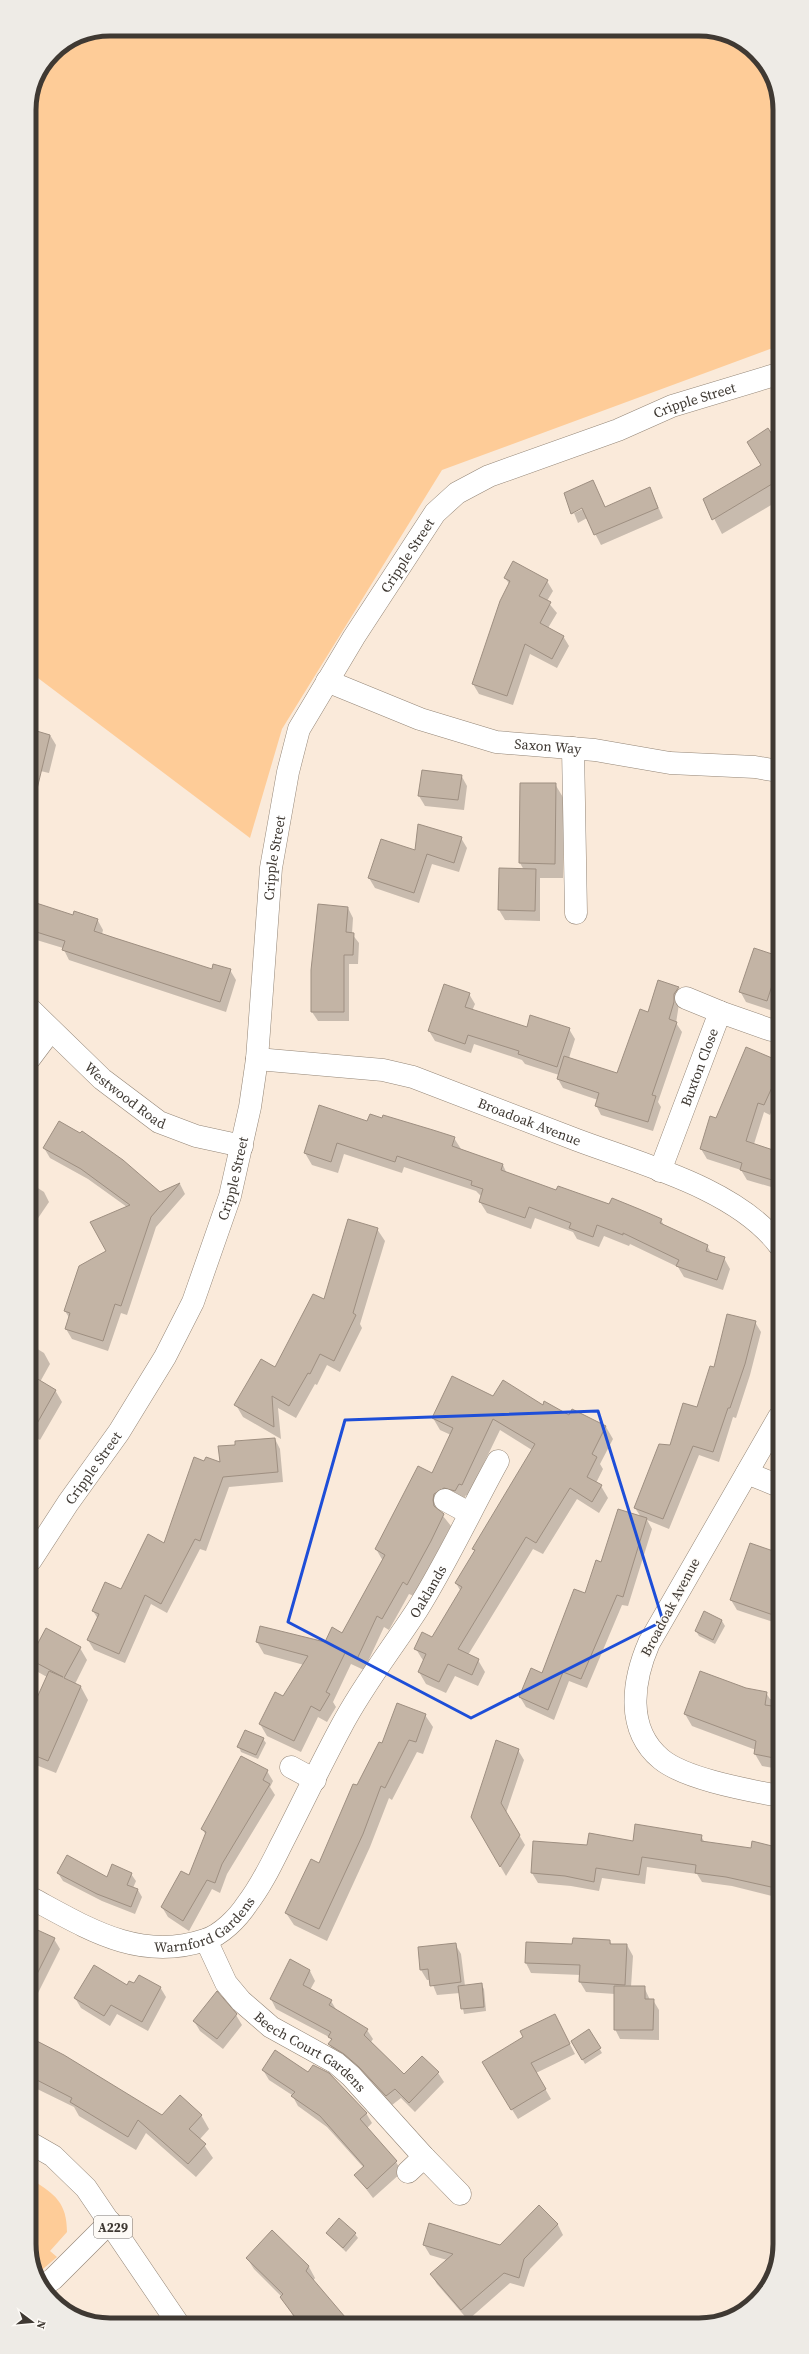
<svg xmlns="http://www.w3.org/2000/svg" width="809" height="2354" font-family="'Source Serif 4',serif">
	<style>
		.green { fill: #fecc98 }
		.shadow { fill: #0003; fill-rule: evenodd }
		.building { fill: #c3b4a5; stroke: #9e8f81 }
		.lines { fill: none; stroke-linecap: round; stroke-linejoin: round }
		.minor-casing { stroke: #938576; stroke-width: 23 }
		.highway-casing { stroke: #938576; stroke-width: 23 }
		.minor { stroke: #fff; stroke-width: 22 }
		.highway { stroke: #fff; stroke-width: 22 }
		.marked { fill: none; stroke: #1d4ed8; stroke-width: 3; stroke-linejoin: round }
		.labels { text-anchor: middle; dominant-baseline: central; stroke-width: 3; stroke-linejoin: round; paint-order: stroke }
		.shield { fill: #fdfaf6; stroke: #78736e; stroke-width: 1 }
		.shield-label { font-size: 13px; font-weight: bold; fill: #3f3933 }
		.street-label { font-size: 14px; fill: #3f3933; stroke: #fdfaf6 }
		.rim { fill: none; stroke: #3f3933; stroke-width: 5 }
	</style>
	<rect width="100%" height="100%" fill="#faeada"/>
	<g class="green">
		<polygon points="110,29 705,29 752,49 777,89 778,346 442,470 282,729 250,838 30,672 29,105 37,74 53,52 79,35"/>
		<path d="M32,2180C55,2194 67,2203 67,2232L50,2251L57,2257L37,2274L32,2265Z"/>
	</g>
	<g class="shadow">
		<polygon points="778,446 778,501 722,534 704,499 762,466"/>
		<path d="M592,481L606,508L650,488L663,518L601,545L587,518L578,523L566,493ZM586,505L587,507L572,514V512Z"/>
		<polygon points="505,578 547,581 553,591 547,601 557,613 548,628 563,636 569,646 557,668 530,654 513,705 479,694 473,684 510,585"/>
		<polygon points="30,730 50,735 56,745 49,773 32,769 30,778"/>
		<polygon points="461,775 467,786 464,810 425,806 419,796"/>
		<polygon points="521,784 555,784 564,799 563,878 540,878 540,921 505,920 499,910 524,870 520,863"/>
		<polygon points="461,838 467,848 459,872 432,864 419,903 375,888 369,878 416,851"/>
		<polygon points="30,902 74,916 97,919 103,930 102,934 212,970 230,970 236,980 226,1012 69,960 63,948 30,938"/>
		<polygon points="348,908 353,918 352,934 359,943 358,964 349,964 349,1021 318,1021 312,1012"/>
		<polygon points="754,949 778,957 778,999 777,999 773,1011 746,1002 740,991"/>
		<polygon points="659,981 678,988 684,997 679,1004 676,1023 682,1032 658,1102 661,1107 653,1131 601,1115 596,1105 598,1100 563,1088 558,1079 559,1075 525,1064 522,1060 474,1044 471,1053 435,1041 429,1031 469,994 475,1004 472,1011 527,1028 569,1029 575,1039 569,1058 618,1074 648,1013"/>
		<polygon points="779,1062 779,1095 770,1115 764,1112 754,1144 779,1153 778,1189 747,1180 741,1170 707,1159 701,1149 716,1119"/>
		<polygon points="368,1122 454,1138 461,1149 503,1165 507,1174 557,1191 661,1220 665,1227 707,1246 712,1254 724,1258 730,1269 723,1290 684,1277 678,1267 630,1244 629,1246 604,1236 599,1247 577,1239 573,1232 535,1218 531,1229 487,1213 480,1202 482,1197 476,1191 404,1167 402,1173 344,1154 338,1173 312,1165 305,1153"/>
		<polygon points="44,1148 159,1193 180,1184 185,1194 156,1227 127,1315 121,1313 108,1351 72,1339 66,1329 70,1319 65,1311 108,1251 127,1207 88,1179 50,1158"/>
		<polygon points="30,1183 44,1192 49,1202 30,1230"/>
		<polygon points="377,1229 385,1241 360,1324 362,1328 340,1372 327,1365 317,1385 315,1384 296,1418 278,1408 281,1439 243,1417 236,1405 275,1368"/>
		<polygon points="755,1322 761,1332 750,1375 736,1418 733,1417 719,1462 699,1455 669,1529 647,1520 652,1529 628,1606 622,1605 587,1688 569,1681 554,1720 526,1707 520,1697 542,1674 602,1563 641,1517 635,1508 670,1446 697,1409 714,1368"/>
		<polygon points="31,1345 44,1353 50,1364 40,1382 55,1390 62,1402 40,1440 34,1436 31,1441"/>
		<polygon points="493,1397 543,1406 570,1416 573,1410 606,1427 613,1439 600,1464 603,1469 596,1483 601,1486 608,1498 599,1513 577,1499 543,1554 533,1549 468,1655 478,1660 485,1672 478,1686 455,1676 446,1693 426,1684 419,1672 424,1662 416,1649 432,1638 461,1592 456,1583 475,1552 473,1549 532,1450 500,1430 468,1496 466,1495 462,1503 441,1506 439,1511 451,1526 414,1596 409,1594 389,1630 384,1627 364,1670 351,1664 333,1702 336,1707 327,1722 318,1717 301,1752 267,1736 260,1724 284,1697 304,1665 264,1654 257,1642 261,1627 326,1643 343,1634 383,1561 376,1549 432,1474 451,1435 440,1430 433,1418"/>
		<polygon points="275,1439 280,1449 283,1482 229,1487 206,1551 200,1549 167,1613 151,1604 125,1663 94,1650 88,1640 98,1619 93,1611 121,1590 165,1544 205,1462 221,1463 236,1446"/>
		<polygon points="751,1544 777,1554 779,1557 779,1624 737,1610 731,1600"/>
		<polygon points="705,1613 722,1621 725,1626 715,1644 699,1636 696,1631"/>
		<polygon points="46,1629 80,1648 87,1660 75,1684 81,1687 88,1700 56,1773 31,1763 31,1713 47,1677 38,1672 31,1658"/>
		<polygon points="745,1689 766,1693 770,1699 779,1701 779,1769 762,1766 755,1754 756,1750 692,1726 685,1714"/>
		<polygon points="425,1715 433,1727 423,1754 417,1752 392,1800 389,1798 370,1847 327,1941 294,1925 286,1913 319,1864 357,1786 382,1745"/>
		<polygon points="263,1739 266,1743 258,1759 241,1752 239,1747"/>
		<polygon points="518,1750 524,1760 506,1813 525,1845 506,1876 472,1817"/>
		<polygon points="267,1771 273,1781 270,1787 275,1795 227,1874 220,1893 212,1889 189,1931 168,1917 162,1907 189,1876 206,1835 202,1829"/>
		<polygon points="701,1836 705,1843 752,1849 780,1849 780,1898 732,1886 702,1882 697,1874 647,1867 645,1884 602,1878 599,1891 571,1886 538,1883 532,1873 588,1846"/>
		<polygon points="58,1873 107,1878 131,1874 136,1881 133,1888 138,1890 142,1897 135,1914 102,1901 63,1881"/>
		<polygon points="31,1928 54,1939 60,1949 36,1997 31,1995"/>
		<polygon points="610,1941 612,1945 627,1945 633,1956 631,1987 644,1987 650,2000 653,2000 659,2010 659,2040 620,2039 615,2029 615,1994 586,1992 580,1982 581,1975 531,1973 526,1963 527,1943 573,1945"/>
		<polygon points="455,1944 461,1954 465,1986 481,1984 484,1989 486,2011 464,2014 460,1993 437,1995 431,1980 427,1980 421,1970 419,1948"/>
		<polygon points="310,1971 315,1981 310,1990 331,2001 337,2011 367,2030 373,2039 371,2042 404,2076 438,2073 444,2082 415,2112 401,2098 392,2105 335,2054 329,2044 332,2041 329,2037 276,2009 271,1999"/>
		<polygon points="128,1986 160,1987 166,1997 148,2031 117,2014 110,2026 81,2008 75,1998"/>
		<polygon points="236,2015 242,2025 223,2049 200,2031 194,2021"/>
		<polygon points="560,2025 575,2054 536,2073 551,2099 518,2119 489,2073"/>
		<polygon points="589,2031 602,2053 585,2064 572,2041"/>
		<polygon points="31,2039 162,2116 201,2115 209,2129 200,2139 213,2158 196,2177 146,2133 136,2150 79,2116 74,2107 31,2086"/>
		<polygon points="263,2070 328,2074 366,2113 372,2123 367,2128 396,2162 402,2172 373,2198 356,2176 364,2168 327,2127 298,2106 292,2095 269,2080"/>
		<polygon points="539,2206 558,2225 563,2235 530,2269 524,2287 510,2283 468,2320 437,2284 431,2274 447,2260 430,2255 424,2245 500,2246"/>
		<polygon points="272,2232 309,2267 315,2278 313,2281 350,2324 298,2324 282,2297 254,2269 247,2258"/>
		<polygon points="327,2233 355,2234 358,2238 346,2252"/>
	</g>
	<g class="building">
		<polygon points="768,428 778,444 778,494 772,484 712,520 703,499 761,465 747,442"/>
		<polygon points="593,480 605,507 650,487 658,508 594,535 582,508 571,514 564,493"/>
		<polygon points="513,561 548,580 539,596 551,602 540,623 564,636 552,659 525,644 507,696 472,684 500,601 510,581 504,578"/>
		<polygon points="30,729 50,735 37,789 30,788"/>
		<polygon points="422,770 462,775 458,800 418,796"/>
		<polygon points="520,783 556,783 555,864 519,863"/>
		<polygon points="418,824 462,837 454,863 427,854 414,893 368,878 381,839 415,850"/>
		<polygon points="499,868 536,869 535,911 498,910"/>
		<polygon points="30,901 73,915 74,911 98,919 94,931 115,938 212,969 213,964 231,969 220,1002 62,950 65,941 30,930"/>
		<polygon points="318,904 348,907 346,932 354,933 353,955 344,955 344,1012 311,1012 311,970"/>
		<polygon points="754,948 778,956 778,967 767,1001 739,992"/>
		<polygon points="658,980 679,987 674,994 674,1002 669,1019 677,1022 652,1095 656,1096 648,1122 595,1106 599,1093 557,1079 564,1056 617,1073 640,1009 648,1012"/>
		<polygon points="444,984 470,993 465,1007 527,1027 530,1015 570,1028 557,1067 518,1054 519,1051 468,1035 465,1044 428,1031"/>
		<polygon points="746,1047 779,1061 779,1072 764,1105 758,1103 746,1141 779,1152 779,1176 773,1175 772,1180 740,1170 742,1163 700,1149 710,1116 716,1118"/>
		<polygon points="319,1105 367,1121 370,1114 382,1118 383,1115 433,1130 455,1137 452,1146 503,1164 501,1170 556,1190 558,1186 609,1204 612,1198 639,1209 662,1219 660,1223 708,1245 706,1251 725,1257 717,1280 676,1266 679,1260 623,1233 623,1235 597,1225 593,1237 569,1228 571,1223 529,1207 525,1218 479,1202 483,1189 471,1185 472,1181 397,1156 395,1162 337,1143 331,1162 304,1153"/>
		<polygon points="59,1121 80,1133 82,1131 123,1160 160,1192 180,1183 151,1217 121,1306 115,1304 103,1341 65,1329 70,1313 64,1311 79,1266 106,1251 90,1222 130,1205 81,1169 43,1148"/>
		<polygon points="348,1219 378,1228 353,1313 356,1315 334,1361 320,1354 310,1374 308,1373 289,1406 272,1396 274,1427 234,1405 261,1359 275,1367 313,1294 324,1299"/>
		<polygon points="727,1314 756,1321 745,1364 730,1408 728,1408 713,1452 693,1446 663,1519 634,1508 659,1444 670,1445 683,1403 697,1407 710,1366 714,1367"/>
		<polygon points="31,1375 56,1390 31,1434"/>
		<polygon points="452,1376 493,1396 503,1380 543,1405 544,1401 569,1415 572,1409 606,1426 592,1454 597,1457 587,1477 602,1485 592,1502 570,1488 536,1543 526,1537 458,1649 479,1659 472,1675 448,1664 439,1682 418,1672 426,1654 414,1649 422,1632 432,1637 462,1587 455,1583 475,1550 472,1549 535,1444 493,1419 462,1485 459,1484 455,1491 444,1488 434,1494 433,1500 434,1506 444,1514 431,1541 407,1585 403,1582 382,1619 377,1616 357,1659 345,1653 326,1692 330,1694 320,1711 311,1706 294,1741 259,1724 275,1692 283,1696 308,1656 256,1642 260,1626 325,1642 332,1627 342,1633 385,1555 375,1549 418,1466 432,1473 453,1428 432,1418"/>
		<polygon points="275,1438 278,1472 223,1477 200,1541 195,1539 161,1604 145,1595 119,1654 87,1640 99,1614 92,1611 105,1582 121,1589 148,1534 164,1543 194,1457 204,1461 206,1457 220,1462 218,1446 235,1445 235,1441"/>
		<polygon points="618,1509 647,1518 623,1597 617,1595 581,1679 563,1672 548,1710 519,1697 531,1668 542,1673 574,1589 585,1593 596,1560 601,1562"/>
		<polygon points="750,1543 779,1553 779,1617 730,1600"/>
		<polygon points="704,1611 722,1620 713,1640 695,1631"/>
		<polygon points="46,1628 81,1647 64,1678 81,1686 48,1761 31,1754 31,1711 49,1671 63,1677 31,1660 31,1656"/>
		<polygon points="700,1671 746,1688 767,1692 765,1705 779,1707 779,1759 754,1754 756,1741 684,1714"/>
		<polygon points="397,1703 426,1714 416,1742 409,1740 385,1788 381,1786 363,1834 319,1929 285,1913 311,1859 319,1863 353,1784 357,1785 379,1742 382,1743"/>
		<polygon points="245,1730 264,1738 256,1755 237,1747"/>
		<polygon points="496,1740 519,1749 501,1803 520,1835 500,1867 471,1817"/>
		<polygon points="241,1756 268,1770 263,1780 270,1784 222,1864 215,1883 207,1880 183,1921 161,1907 181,1871 189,1875 206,1832 201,1829"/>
		<polygon points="635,1824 702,1835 701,1841 751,1848 752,1841 780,1848 780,1889 726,1877 695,1873 696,1865 642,1857 639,1875 596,1868 594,1882 565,1876 531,1873 533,1841 587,1845 589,1833 633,1841"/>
		<polygon points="67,1855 107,1877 112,1864 132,1873 127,1885 138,1889 131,1907 97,1894 57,1873"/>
		<polygon points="31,1927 55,1938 31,1986"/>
		<polygon points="573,1938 610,1940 610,1944 627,1944 625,1985 579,1982 580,1965 525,1963 526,1942 572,1944"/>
		<polygon points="456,1943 461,1982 430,1986 428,1969 420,1970 418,1947"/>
		<polygon points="290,1959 310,1970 303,1985 332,2000 329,2005 368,2029 364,2035 404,2074 422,2056 439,2072 409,2103 395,2089 386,2096 359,2067 344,2054 328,2044 332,2039 328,2037 331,2032 270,1999"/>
		<polygon points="94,1965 127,1985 129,1981 134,1983 139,1975 161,1987 142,2022 111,2005 104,2016 74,1998"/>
		<polygon points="482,1983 484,2007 461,2009 458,1986"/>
		<polygon points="614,1986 645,1986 645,1999 654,1999 653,2030 614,2030"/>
		<polygon points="217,1991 237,2014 217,2039 193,2021"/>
		<polygon points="555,2014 570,2044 531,2063 546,2089 511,2110 482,2062 523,2037 520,2031"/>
		<polygon points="589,2029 601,2048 582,2060 571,2041"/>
		<polygon points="31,2038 64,2055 162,2115 180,2095 202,2115 189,2129 206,2144 188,2164 138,2120 128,2137 70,2102 72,2098 31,2077"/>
		<polygon points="275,2050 308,2072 313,2065 329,2073 367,2113 360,2119 397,2161 367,2189 354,2175 364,2166 320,2116 291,2096 295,2092 262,2070"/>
		<polygon points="539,2205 558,2224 524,2259 519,2278 504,2273 461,2310 430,2274 453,2254 423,2245 429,2223 500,2245"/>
		<polygon points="339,2218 356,2233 343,2248 326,2233"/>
		<polygon points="272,2230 309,2266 306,2271 351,2324 300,2324 280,2297 283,2294 246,2258"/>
	</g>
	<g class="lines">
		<defs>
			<g id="minor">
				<path id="s1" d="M327,681L420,719L496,742L595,750L670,763L755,767L778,771"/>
				<polyline points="573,748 576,913"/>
				<polyline points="686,998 720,1012"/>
				<path id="s2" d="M30,1009L102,1079L159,1122L196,1136L242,1146"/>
				<polyline points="30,1058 51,1030"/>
				<path id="s3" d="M257,1059L383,1070L413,1077C468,1098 523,1119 577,1140C641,1164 737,1189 779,1245"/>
				<path id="s4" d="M660,1171L720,1012L771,1030"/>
				<path d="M779,1417L649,1643C633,1680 625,1729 661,1759C685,1779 748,1790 779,1796"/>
				<polyline points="747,1473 779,1486"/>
				<polyline points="445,1500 469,1513"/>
				<path id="s5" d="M31,1560L68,1503L119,1432L165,1357L193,1302L230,1196L250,1107L257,1059L271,868L288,772L299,729L354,637L435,513L457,493L489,476L618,430L672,406L778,374"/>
				<polyline points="291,1767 315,1780"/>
				<path id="s6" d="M31,1898C87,1928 139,1962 205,1940C221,1935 238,1918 247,1904C261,1886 271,1865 281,1845C301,1806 320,1766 341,1727C363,1685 391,1650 417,1610C447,1562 471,1510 498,1461"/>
				<path id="s7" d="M206,1940L226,1983L241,2001L271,2027L336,2063L351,2076L424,2157L460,2194"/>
				<polyline points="408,2172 424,2157"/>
				<polyline points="44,2285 53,2279 110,2222"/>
			</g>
			<polyline id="highway" points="32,2144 53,2156 86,2188 179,2325"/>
		</defs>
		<use href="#minor" class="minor-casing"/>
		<use href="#highway" class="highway-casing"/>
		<use href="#minor" class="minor"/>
		<use href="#highway" class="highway"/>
	</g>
	<path class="marked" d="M598,1411L663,1621L471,1718L288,1622L345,1420Z"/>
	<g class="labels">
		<rect class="shield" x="94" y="2216" width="38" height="22" rx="3"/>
		<g class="shield-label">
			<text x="113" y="2227">A229</text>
		</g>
		<g class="street-label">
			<text stroke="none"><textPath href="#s5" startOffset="1431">Cripple Street</textPath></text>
			<text stroke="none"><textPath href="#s5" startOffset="1095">Cripple Street</textPath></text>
			<text stroke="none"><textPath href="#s1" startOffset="232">Saxon Way</textPath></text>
			<text stroke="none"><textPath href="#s5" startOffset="759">Cripple Street</textPath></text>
			<text stroke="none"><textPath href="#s4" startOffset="111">Buxton Close</textPath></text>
			<text stroke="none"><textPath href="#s2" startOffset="129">Westwood Road</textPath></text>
			<text stroke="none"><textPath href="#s3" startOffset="282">Broadoak Avenue</textPath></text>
			<text stroke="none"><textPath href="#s5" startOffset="435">Cripple Street</textPath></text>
			<text stroke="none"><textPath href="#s5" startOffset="111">Cripple Street</textPath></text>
			<text stroke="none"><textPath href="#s6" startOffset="603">Oaklands</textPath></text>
			<text transform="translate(670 1607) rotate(-62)">Broadoak Avenue</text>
			<text stroke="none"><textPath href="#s6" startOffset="191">Warnford Gardens</textPath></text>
			<text stroke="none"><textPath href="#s7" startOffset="157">Beech Court Gardens</textPath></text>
		</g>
	</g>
	<path d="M0 0H809V2354H0ZM110 36H699A74 74 0 0 1 773 110V2244A74 74 0 0 1 699 2318H110A74 74 0 0 1 36 2244V110A74 74 0 0 1 110 36Z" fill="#eeebe6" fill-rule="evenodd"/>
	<path class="rim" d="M110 36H699A74 74 0 0 1 773 110V2244A74 74 0 0 1 699 2318H110A74 74 0 0 1 36 2244V110A74 74 0 0 1 110 36Z"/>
	<g transform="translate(32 2322) rotate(106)" stroke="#fdfaf6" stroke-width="3" paint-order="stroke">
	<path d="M0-3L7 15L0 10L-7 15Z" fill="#3f3933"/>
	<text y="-6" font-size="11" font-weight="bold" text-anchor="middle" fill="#3f3933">N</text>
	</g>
</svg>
